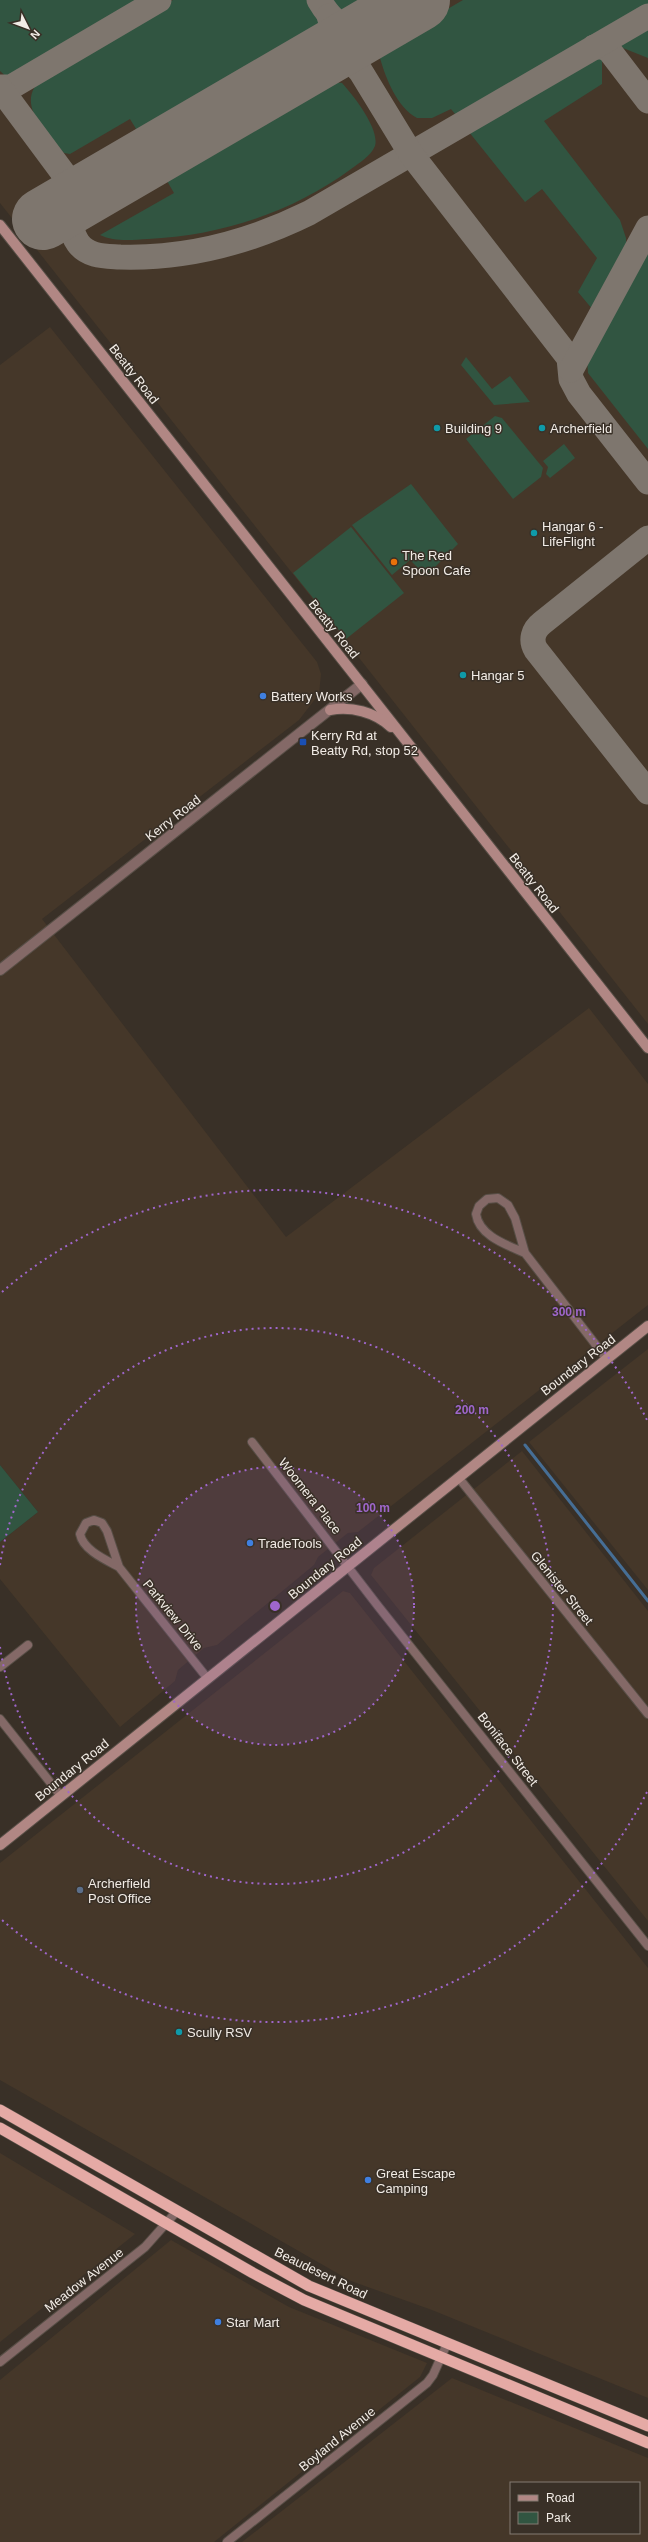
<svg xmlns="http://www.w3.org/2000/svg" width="648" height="2542" font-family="Arial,sans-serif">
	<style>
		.built { fill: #453729; fill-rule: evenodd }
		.green { fill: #315541 }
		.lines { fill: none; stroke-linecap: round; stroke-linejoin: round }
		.stream { stroke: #466e95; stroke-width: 3 }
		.taxiway { stroke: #7e766e; stroke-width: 25 }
		.runway { stroke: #7e766e; stroke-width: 62 }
		.minor-casing { stroke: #574e46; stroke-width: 10 }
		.tertiary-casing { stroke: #574e46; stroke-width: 12 }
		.secondary-casing { stroke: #574e46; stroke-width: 12 }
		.trunk-casing { stroke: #574e46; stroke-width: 12 }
		.minor { stroke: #846967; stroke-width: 8 }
		.tertiary { stroke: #846967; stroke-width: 10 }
		.secondary { stroke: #b18784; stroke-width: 10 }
		.trunk { stroke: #e5aaa5; stroke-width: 11 }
		.ring { fill: none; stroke: #9f66cb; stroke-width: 2; stroke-dasharray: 2 4 }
		.culture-dot { fill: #0f9aa8; stroke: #393027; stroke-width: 1.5 }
		.food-dot { fill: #e8710a; stroke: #393027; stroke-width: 1.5 }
		.shop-dot { fill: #3f7fe0; stroke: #393027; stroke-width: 1.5 }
		.transit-dot { fill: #1a4fb4; stroke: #393027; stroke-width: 1.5 }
		.service-dot { fill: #5c6f8a; stroke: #393027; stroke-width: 1.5 }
		.labels { text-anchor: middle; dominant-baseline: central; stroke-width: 3; stroke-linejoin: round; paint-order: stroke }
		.street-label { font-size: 13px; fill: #f2ece6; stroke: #393027 }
		.poi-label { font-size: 13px; fill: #f2ece6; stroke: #393027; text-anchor: start }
		.centre { fill: #9f66cb; stroke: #393027; stroke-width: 2 }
		.ring-label { font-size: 12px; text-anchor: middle; font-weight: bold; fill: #9f66cb; stroke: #393027; stroke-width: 3; stroke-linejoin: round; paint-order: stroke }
	</style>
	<rect width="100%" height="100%" fill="#393027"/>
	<g class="built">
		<polygon points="0,0 648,0 648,1024 0,203"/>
		<polygon points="50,327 317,662 321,674 319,694 299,720 42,919 286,1237 589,1008 648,1084 648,1305 358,1532 348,1533 318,1557 314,1565 217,1645 204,1648 178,1670 175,1681 120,1727 0,1579 0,1542 38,1512 0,1465 0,365"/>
		<polygon points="648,1349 648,1590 529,1442"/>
		<polygon points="522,1451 648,1611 648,1921 371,1575 374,1568"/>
		<polygon points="343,1591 350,1593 648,1968 648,2398 432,2310 351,2281 0,2080 0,1863"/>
		<polygon points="0,2153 135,2234 0,2342"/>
		<polygon points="171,2240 289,2307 427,2363 420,2377 214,2542 0,2542 0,2380"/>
		<path d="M452,2378L648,2458V2542H242ZM511,2483H639V2533H511Z"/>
	</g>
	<g class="green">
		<polygon points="0,0 144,0 10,80 0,71"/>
		<path d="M173,0H310C315,9 324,20 321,31L141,137L130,119L70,154L64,153C43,126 12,103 46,74Z"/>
		<polygon points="329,0 375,0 344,17 338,13"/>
		<path d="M463,0H648V6L466,112L455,114L451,109L432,118H417C397,107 386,79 380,58L385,50L384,46Z"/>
		<polygon points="648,25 648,58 623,48 619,42"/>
		<polygon points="597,55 602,59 602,84 544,121 620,220 626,238 626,250 593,310 578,292 597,258 542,189 525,202 469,132 472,128"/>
		<path d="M323,81L342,83C353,95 380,129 375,146C371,156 359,163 351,169C293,212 220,236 148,239C132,240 114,242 100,235L174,193L163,174Z"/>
		<polygon points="648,248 648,449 588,373 587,359"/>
		<polygon points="466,357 492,389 510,376 530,402 494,405 461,365"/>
		<polygon points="495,416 502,418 543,468 541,477 513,499 466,439"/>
		<polygon points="564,444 575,458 550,478 546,474 548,467 543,461"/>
		<polygon points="411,484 458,544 426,576 410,560 392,575 352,525"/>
		<polygon points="351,527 404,593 346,639 293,573"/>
		<polygon points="0,1465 38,1512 0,1542"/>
	</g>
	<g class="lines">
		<polyline class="stream" points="525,1445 648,1601"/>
		<g class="taxiway">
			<path d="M319,0C350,53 377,23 418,0"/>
			<polyline points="594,47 603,47 609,50 648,101"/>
			<path d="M308,63C326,53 337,37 329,16"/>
			<polyline points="0,87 11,87 159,0"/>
			<path d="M0,88L72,185C81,205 64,224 78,243C88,257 106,256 120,257C187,259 250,242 309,213L648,16"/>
			<polyline points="244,102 321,59 337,57 354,64 361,72 411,154 569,358 571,379 579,394 648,482"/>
			<polyline points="104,182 78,197 65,194 56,196 50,206 53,217 64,223 81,212 90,193 162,149"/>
			<polyline points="571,370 648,228"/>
			<path d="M648,538L542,623C533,630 530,640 536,650L648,792"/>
		</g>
		<polyline class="runway" points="43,219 419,0"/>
		<defs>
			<g id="minor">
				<path d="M525,1253C507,1245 479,1236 476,1214L479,1206L487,1199L498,1198L508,1205L515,1218L525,1253L606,1358"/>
				<polyline points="252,1442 378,1606 648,1946"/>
				<polyline points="458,1477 648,1714"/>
				<path d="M119,1567C106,1560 83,1550 80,1534L86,1523L94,1520L102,1523L107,1531L119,1567L208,1679"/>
				<polyline points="0,1667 28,1645"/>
				<polyline points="0,1719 61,1796"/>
				<polyline points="0,2362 145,2247 177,2211"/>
				<polyline points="227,2542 427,2383 433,2375 447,2344"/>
			</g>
			<polyline id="tertiary" points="0,970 362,684"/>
			<g id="secondary">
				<polyline points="0,225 648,1048"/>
				<path d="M330,710C351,706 375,712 391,727"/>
				<polyline points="0,1845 648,1326"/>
			</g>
			<g id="trunk">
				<polyline points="0,2110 309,2286 648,2426"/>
				<polyline points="0,2128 253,2273 304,2300 648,2443"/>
			</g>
		</defs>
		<use href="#minor" class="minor-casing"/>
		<use href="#tertiary" class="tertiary-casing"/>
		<use href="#secondary" class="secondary-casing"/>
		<use href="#trunk" class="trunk-casing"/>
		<use href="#minor" class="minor"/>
		<use href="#tertiary" class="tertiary"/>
		<use href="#secondary" class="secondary"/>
		<use href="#trunk" class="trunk"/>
	</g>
	<circle cx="275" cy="1606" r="139" fill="#9f66cb" fill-opacity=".12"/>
	<g class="ring">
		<circle cx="275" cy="1606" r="139"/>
		<path d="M0 1565A278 278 0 1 1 0 1647"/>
		<path d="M647 1792A416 416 0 0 1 2 1920M2 1292A416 416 0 0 1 647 1420"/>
	</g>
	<g class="culture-dot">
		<circle cx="437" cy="428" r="4"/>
		<circle cx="542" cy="428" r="4"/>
		<circle cx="534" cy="533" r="4"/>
		<circle cx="463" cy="675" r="4"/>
		<circle cx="179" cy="2032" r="4"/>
	</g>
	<circle class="food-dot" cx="394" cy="562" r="4"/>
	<g class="shop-dot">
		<circle cx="263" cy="696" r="4"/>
		<circle cx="250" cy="1543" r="4"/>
		<circle cx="368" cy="2180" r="4"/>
		<circle cx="218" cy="2322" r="4"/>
	</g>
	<rect class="transit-dot" x="299" y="738" width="8" height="8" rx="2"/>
	<circle class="service-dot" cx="80" cy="1890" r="4"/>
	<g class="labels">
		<g class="street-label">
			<text transform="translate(134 374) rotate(52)">Beatty Road</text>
			<text transform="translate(334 629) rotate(51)">Beatty Road</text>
			<text transform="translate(173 818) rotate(-38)">Kerry Road</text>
			<text transform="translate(534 883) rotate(52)">Beatty Road</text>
			<text transform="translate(578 1365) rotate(-38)">Boundary Road</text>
			<text transform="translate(310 1496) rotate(52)">Woomera Place</text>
			<text transform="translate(325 1568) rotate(-39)">Boundary Road</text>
			<text transform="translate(562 1588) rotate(51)">Glenister Street</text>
			<text transform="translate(173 1615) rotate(51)">Parkview Drive</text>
			<text transform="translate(508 1749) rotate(52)">Boniface Street</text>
			<text transform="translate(72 1770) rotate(-39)">Boundary Road</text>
			<text transform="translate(321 2273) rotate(26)">Beaudesert Road</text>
			<text transform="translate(84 2280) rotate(-38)">Meadow Avenue</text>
			<text transform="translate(337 2439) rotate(-39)">Boyland Avenue</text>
		</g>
		<g class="poi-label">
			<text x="445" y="428">Building 9</text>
			<text x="550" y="428">Archerfield</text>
			<text x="542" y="526">Hangar 6 -<tspan x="542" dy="15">LifeFlight</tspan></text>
			<text x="402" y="555">The Red<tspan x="402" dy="15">Spoon Cafe</tspan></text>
			<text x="471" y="675">Hangar 5</text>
			<text x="271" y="696">Battery Works</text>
			<text x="311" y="735">Kerry Rd at<tspan x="311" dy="15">Beatty Rd, stop 52</tspan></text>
			<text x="258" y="1543">TradeTools</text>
			<text x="88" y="1883">Archerfield<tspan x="88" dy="15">Post Office</tspan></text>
			<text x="187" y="2032">Scully RSV</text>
			<text x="376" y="2173">Great Escape<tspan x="376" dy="15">Camping</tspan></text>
			<text x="226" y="2322">Star Mart</text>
		</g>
	</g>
	<circle cx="275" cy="1606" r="6" class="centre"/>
	<g class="ring-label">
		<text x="569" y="1316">300 m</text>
		<text x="472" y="1414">200 m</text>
		<text x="373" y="1512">100 m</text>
	</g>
	<rect x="510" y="2482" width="130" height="52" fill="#393027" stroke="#837b73"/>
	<rect x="518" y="2495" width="20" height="6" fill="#b18784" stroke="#837b73"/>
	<text x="546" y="2502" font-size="12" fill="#f2ece6">Road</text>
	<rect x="518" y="2512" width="20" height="12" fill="#315541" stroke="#837b73"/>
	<text x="546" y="2522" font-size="12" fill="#f2ece6">Park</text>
	<g transform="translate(28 28) rotate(132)" stroke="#393027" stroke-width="3" paint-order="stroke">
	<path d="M0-3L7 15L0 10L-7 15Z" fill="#f2ece6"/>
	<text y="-6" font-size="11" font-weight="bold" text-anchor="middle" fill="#f2ece6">N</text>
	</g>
</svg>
